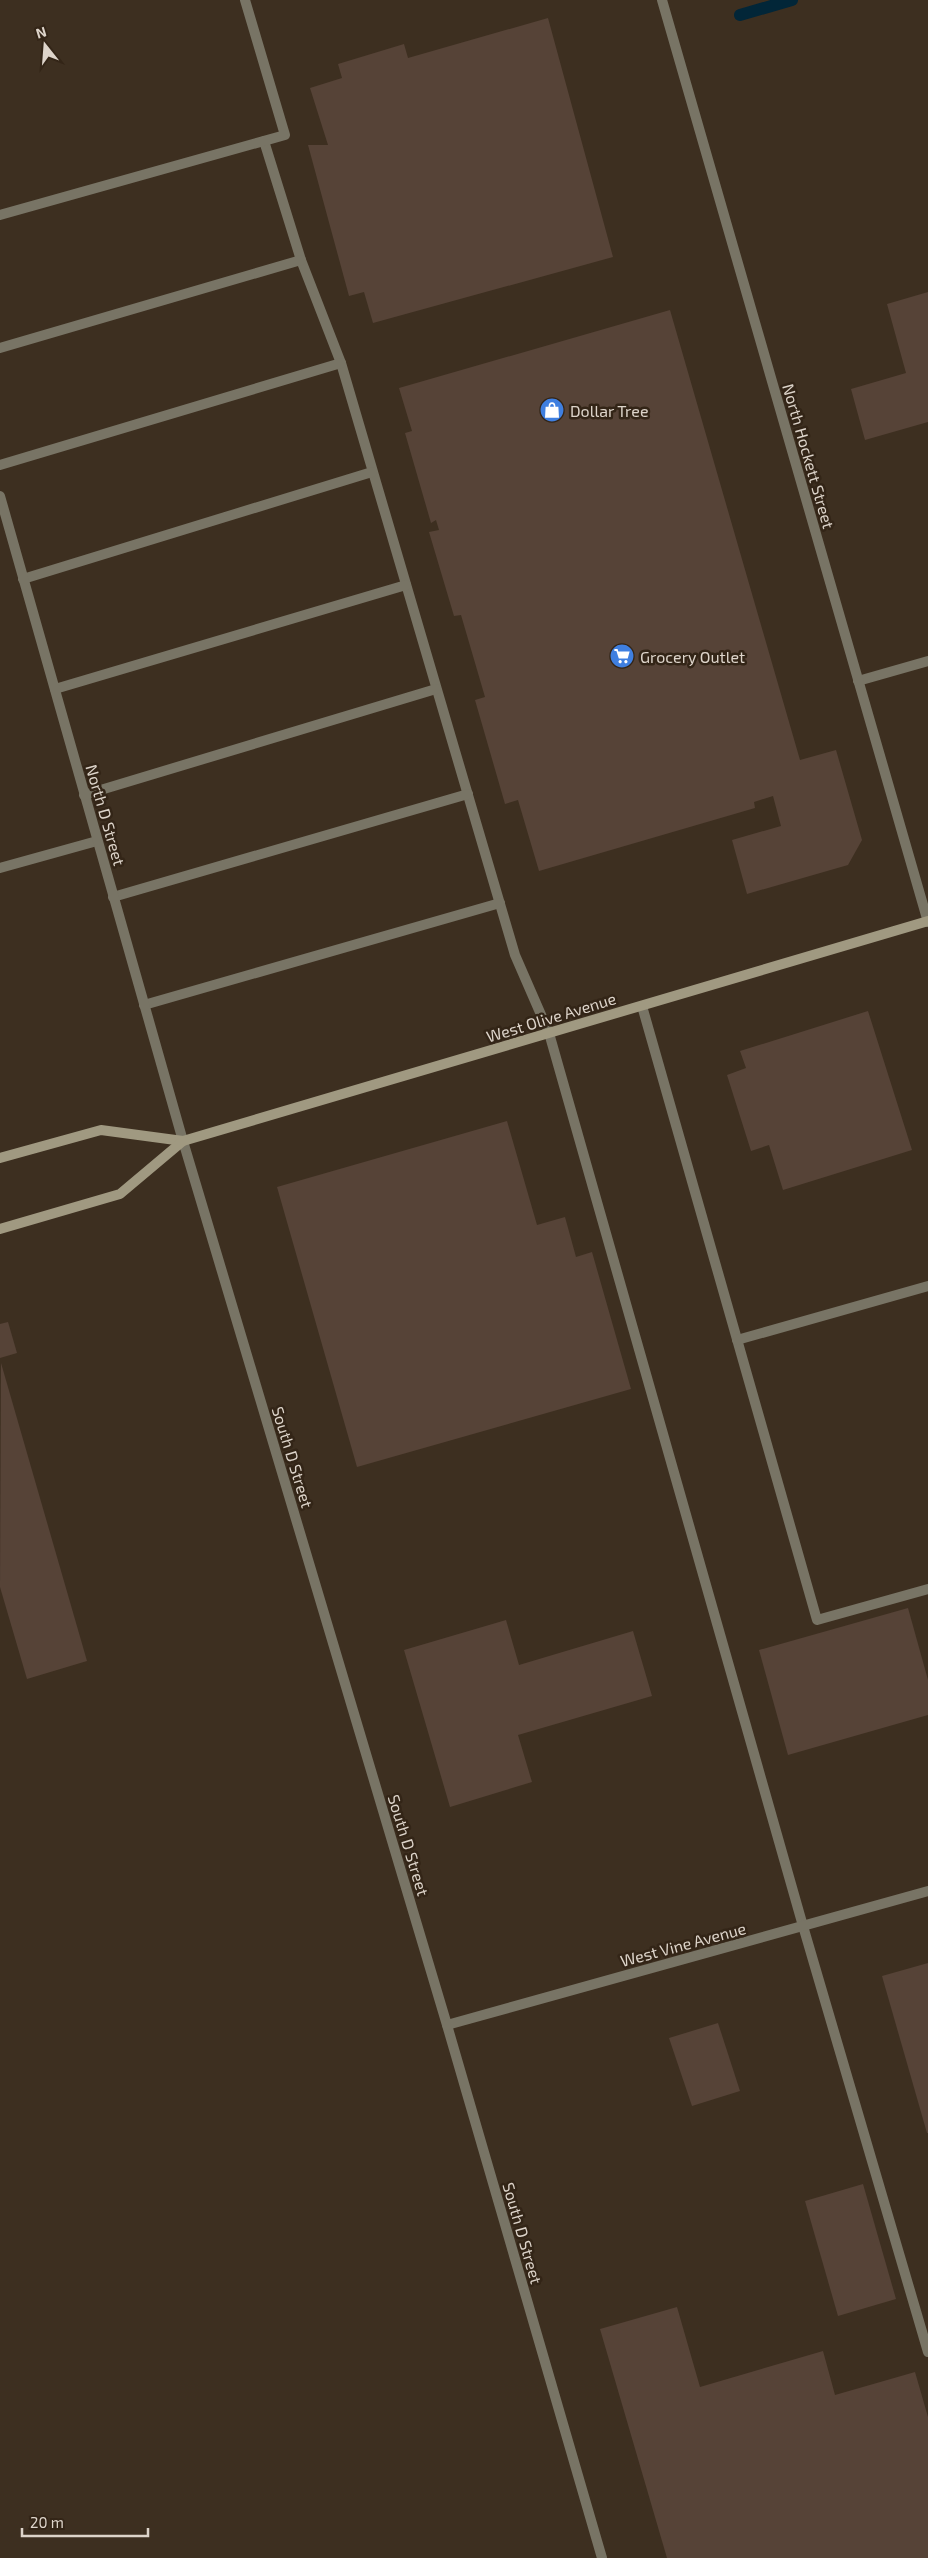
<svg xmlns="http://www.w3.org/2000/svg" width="928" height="2558" font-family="'Exo 2',sans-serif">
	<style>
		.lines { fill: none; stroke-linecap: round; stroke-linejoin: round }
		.stream { stroke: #022638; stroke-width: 12 }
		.building { fill: #564337 }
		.lane { stroke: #787465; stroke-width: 10 }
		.street { stroke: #787465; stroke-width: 10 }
		.secondary { stroke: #a09981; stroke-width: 10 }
		.labels { text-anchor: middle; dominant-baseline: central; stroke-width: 5; stroke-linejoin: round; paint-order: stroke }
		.poi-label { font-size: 16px; fill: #ddd4ca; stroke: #332517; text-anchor: start }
		.street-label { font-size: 16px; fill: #ddd4ca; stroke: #332517 }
	</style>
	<rect width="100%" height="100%" fill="#3d2f20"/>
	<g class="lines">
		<polyline class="stream" points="740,15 792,0"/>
	</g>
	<g class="building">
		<polygon points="548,18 613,257 373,323 364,292 349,296 308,145 328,145 310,88 342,78 338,64 404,44 408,58"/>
		<polygon points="928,292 928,422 865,440 851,389 906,373 887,304"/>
		<polygon points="670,310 800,760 836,750 862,840 848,865 747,894 732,840 781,826 773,796 754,802 755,808 539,871 518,800 505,804 475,700 485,697 461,615 454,616 429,532 439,530 436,520 431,523 405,433 412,431 399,388"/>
		<polygon points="868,1011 912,1150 783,1190 769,1145 751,1151 727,1075 746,1068 740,1051"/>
		<polygon points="507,1121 537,1225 565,1217 576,1257 592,1252 631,1389 357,1467 277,1187"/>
		<polygon points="8,1322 17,1353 0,1358 0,1324"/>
		<polygon points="1,1363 87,1661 27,1679 0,1587"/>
		<polygon points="908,1608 928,1680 928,1715 788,1755 759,1650"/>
		<polygon points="506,1620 519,1665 633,1631 652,1696 518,1735 532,1782 450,1807 404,1650"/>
		<polygon points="928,1963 928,2133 927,2133 882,1976"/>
		<polygon points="718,2023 740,2091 692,2106 669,2038"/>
		<polygon points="863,2184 896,2299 838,2316 805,2201"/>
		<polygon points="677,2307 700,2387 823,2351 835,2395 915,2372 928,2417 928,2558 667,2558 600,2329"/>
	</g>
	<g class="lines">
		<g class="lane">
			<polyline points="264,141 301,260 341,363 515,955 549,1033 803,1926 928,2352"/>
			<polyline points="0,215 285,135 245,0"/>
			<polyline points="0,348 301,260"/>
			<polyline points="0,465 341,363"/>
			<polyline points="23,579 372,472"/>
			<polyline points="858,681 928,661"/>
			<polyline points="55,689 406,585"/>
			<polyline points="84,795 436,689"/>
			<polyline points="0,868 97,841"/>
			<polyline points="113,897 468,794"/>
			<polyline points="144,1005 500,903"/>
			<polyline points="642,1006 817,1620 928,1589"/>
			<polyline points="737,1340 928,1286"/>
		</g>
		<g class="street">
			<polyline points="662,0 928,922"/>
			<polyline points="0,496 183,1141 447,2025 602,2558"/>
			<polyline points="447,2025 928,1891"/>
		</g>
		<g class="secondary">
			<polyline points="0,1158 101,1130 183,1141"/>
			<polyline points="0,1229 120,1194 183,1141 928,921"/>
		</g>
	</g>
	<defs>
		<symbol id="shop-disc" viewBox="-11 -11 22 22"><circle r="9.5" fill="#3f7fe0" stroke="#332517"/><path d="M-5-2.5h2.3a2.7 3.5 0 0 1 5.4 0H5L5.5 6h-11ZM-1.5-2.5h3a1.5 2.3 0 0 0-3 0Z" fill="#fff"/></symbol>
		<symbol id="supermarket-disc" viewBox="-11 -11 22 22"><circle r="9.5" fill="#3f7fe0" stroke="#332517"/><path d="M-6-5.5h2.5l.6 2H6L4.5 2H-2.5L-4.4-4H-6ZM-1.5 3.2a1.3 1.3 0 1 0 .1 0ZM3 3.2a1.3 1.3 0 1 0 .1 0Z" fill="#fff"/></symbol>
	</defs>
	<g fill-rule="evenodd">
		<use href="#shop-disc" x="538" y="396" width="28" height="28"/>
		<use href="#supermarket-disc" x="608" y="642" width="28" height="28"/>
	</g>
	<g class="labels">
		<g class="poi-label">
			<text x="570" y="410">Dollar Tree</text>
			<text x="640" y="656">Grocery Outlet</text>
		</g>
		<g class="street-label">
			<text transform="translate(809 456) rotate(74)">North Hockett Street</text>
			<text transform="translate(106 815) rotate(74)">North D Street</text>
			<text transform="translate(551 1017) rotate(-17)">West Olive Avenue</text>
			<text transform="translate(293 1457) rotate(73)">South D Street</text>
			<text transform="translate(409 1845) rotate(73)">South D Street</text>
			<text transform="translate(683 1944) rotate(-15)">West Vine Avenue</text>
			<text transform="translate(523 2233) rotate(74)">South D Street</text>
		</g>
	</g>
	<g transform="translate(45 45) rotate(343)" stroke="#332517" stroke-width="4" paint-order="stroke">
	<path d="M0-4L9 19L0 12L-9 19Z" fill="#ddd4ca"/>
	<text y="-8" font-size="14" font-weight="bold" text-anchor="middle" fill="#ddd4ca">N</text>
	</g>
	<path d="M22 2528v8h126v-8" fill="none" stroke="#ddd4ca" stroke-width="2.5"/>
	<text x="30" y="2528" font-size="15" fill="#ddd4ca" stroke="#332517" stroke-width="4" paint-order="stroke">20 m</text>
</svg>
